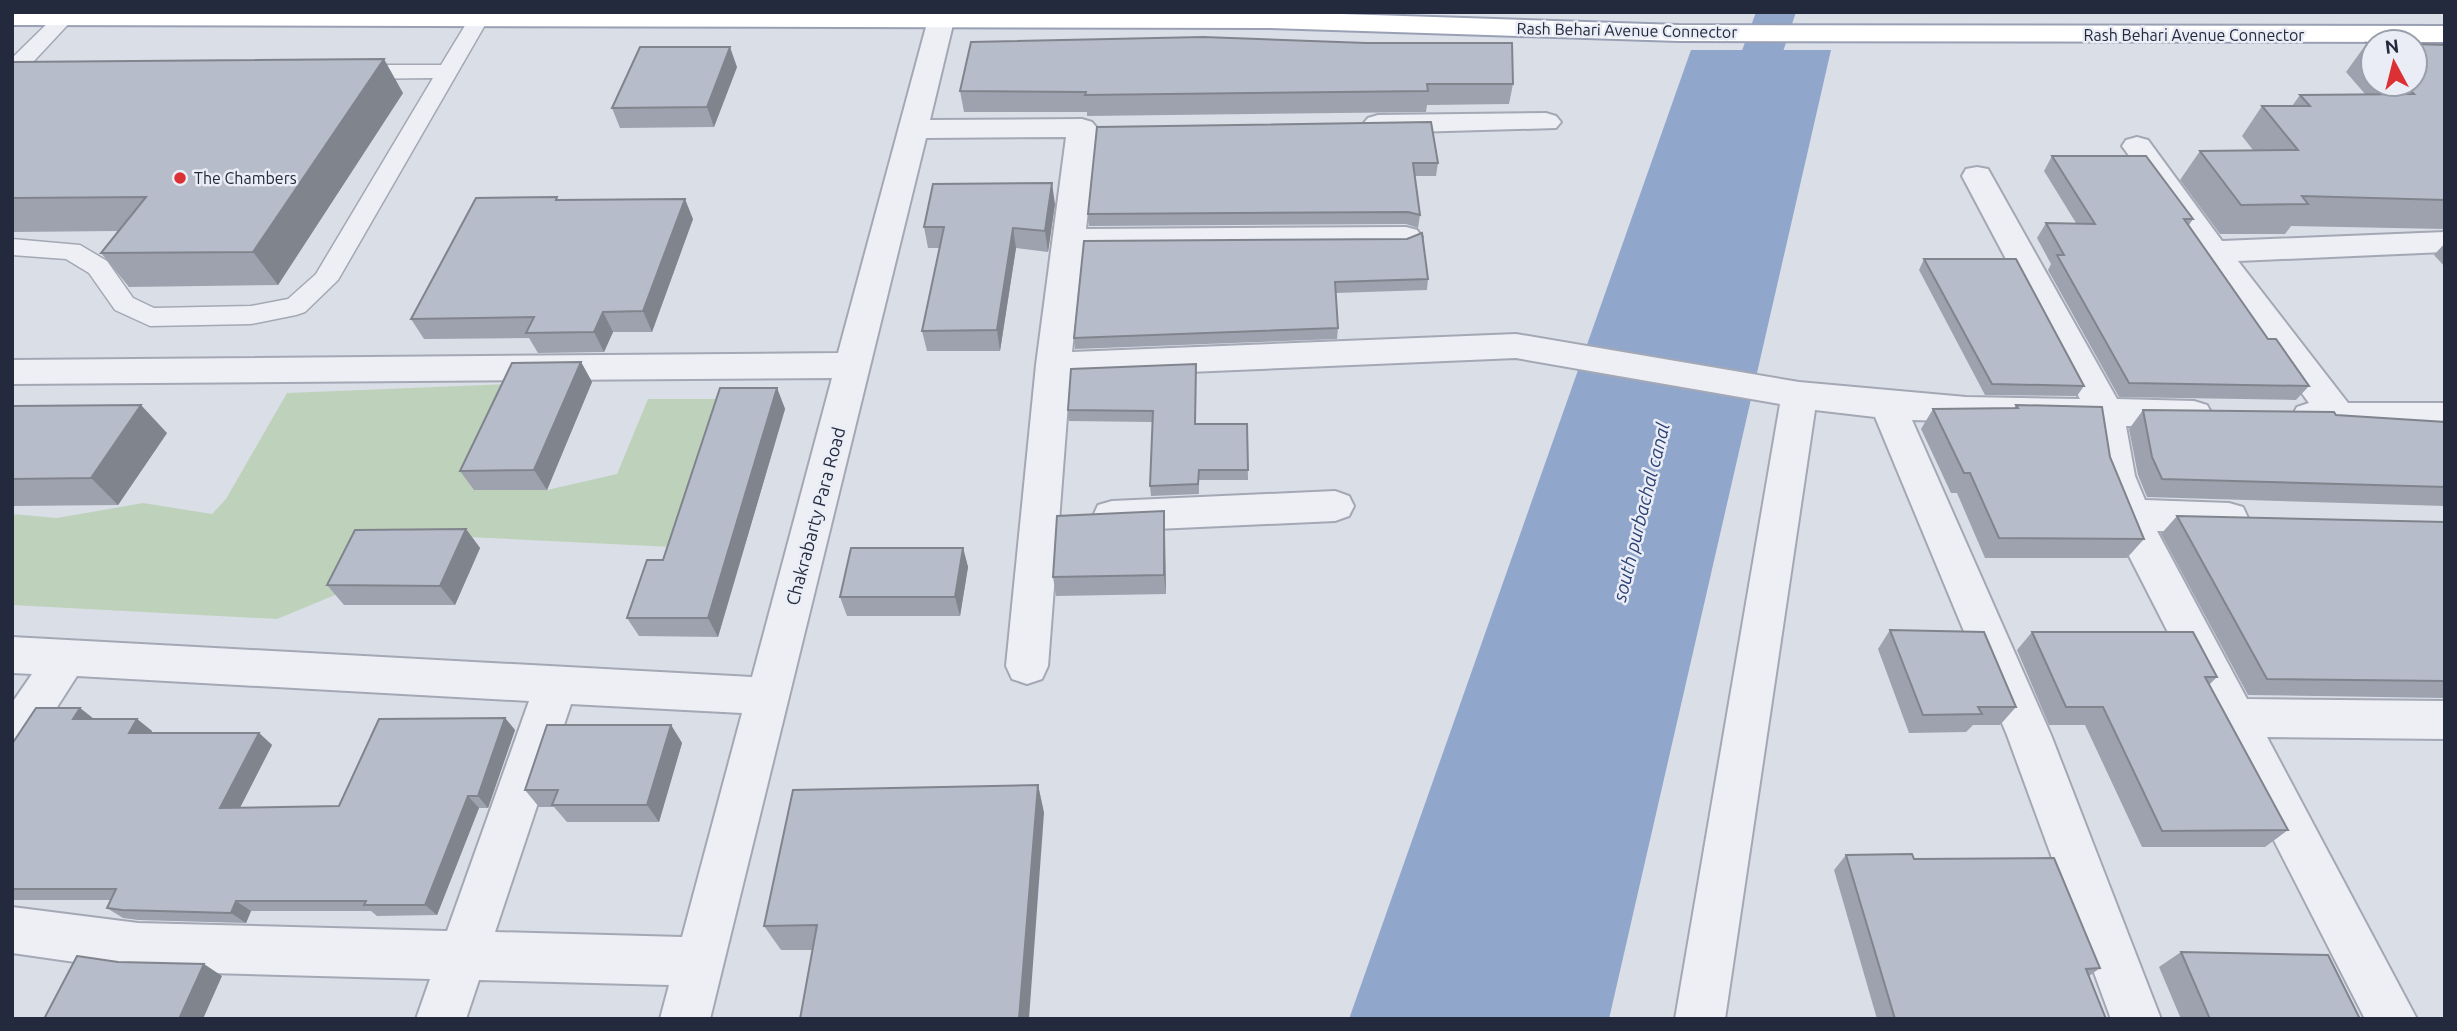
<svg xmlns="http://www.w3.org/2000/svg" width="2457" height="1031" font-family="Ubuntu,sans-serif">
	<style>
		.green { fill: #bed2bb }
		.water { fill: #91a6cb }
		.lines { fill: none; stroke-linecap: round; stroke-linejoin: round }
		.canal { fill: #91a6cb; fill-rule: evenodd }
		.service-casing { stroke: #a3a8b4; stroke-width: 3 }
		.minor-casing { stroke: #a3a8b4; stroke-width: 4 }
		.primary-casing { stroke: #99a0b4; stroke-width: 4 }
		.service { fill: #edeff5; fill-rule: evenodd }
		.minor { fill: #edeff5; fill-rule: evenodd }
		.primary { fill: #fff; fill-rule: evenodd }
		.wall { fill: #9da2ae }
		.shaded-wall { fill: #80848d }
		.building { fill: #b7bcca; stroke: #80848d; stroke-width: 2 }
		.poi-dot { fill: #db3134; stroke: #eaedf5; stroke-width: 2.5 }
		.labels { text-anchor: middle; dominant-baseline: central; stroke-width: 5; stroke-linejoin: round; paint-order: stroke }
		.far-street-label { font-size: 16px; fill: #232a3e; stroke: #eaedf5 }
		.far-poi-label { font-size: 16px; fill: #232a3e; stroke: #eaedf5; text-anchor: start }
		.street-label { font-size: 18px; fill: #232a3e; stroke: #eaedf5 }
		.water-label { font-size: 19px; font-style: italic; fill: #2a4275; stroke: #eaedf5 }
	</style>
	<rect width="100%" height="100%" fill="#dadee7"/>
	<polygon class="green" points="509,384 547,490 617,474 648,399 723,399 693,548 448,536 352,588 277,619 12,605 12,514 57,518 143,503 212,514 226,499 287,393"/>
	<polygon class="water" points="1691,50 1831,50 1609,1019 1349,1019"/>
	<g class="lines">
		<polygon class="canal" points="1756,12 1796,12 1759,125 1753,134 1737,138 1721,134 1715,125"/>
		<defs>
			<g id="service">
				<polygon points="481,12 489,18 338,280 305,312 296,315 251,324 150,326 115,310 89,273 66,259 12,255 12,239 80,245 107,261 133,298 154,308 251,306 288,299 316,274 433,78 352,79 341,72 352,65 441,65 472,14"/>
				<polygon points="58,13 71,12 75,17 20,76 12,77 12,58"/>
			</g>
			<g id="minor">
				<path d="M930,12H956L930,120L1082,119L1092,122L1097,128L1086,229L1406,227L1417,230L1422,237L1417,244L1406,247L1083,249L1072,352L1516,334L1799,382L1966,397L2080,399L1962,176L1966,169L1977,167L1988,169L2117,399L2194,401L2207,405L2212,414L2207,423L2194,427L2126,426L2135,476L2145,500L2229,503L2243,507L2248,518L2243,529L2229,533L2157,531L2247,699L2445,701V739L2267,737L2417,1019H2365L2124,546L2097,476L2089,425L1912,420L2051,735L2161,1019H2111L2007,735L1875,417L1815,410L1725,1019H1675L1780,404L1516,358L1070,377L1048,666L1042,679L1027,684L1012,679L1006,666L1036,365L1066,137L926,138L710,1019H660L669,985L479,980L466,1019H416L430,979L138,971L12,953V907L138,923L447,931L529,701L77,676L27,754L12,759V703L32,674L12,673V637L752,677L832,378L12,384V360L838,353ZM571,704L742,713L682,937L495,932Z"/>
				<polygon points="1546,113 1556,116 1561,122 1556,128 1378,133 1368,130 1363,124 1368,118 1378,115"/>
				<polygon points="2137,137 2148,140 2222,241 2445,232 2445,252 2238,261 2348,403 2445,403 2445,429 2339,430 2297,425 2292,416 2297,407 2309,403 2122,146 2126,140"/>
				<polygon points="1335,491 1349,496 1354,506 1349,516 1335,521 1112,531 1098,527 1093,516 1098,505 1112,501"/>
			</g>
			<polygon id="primary" points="12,12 1281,12 1679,25 2445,26 2445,42 1679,41 1270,28 12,25"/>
		</defs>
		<use href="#service" class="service-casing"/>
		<use href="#minor" class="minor-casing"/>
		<use href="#primary" class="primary-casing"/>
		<use href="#service" class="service"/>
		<use href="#minor" class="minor"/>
		<use href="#primary" class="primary"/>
	</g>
	<g class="wall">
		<polygon points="971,42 1513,84 1509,104 1427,105 1426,112 1087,116 1087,112 964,112 960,91"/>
		<polygon points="2367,43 2373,44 2373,84 2415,84 2445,45 2445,229 2291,226 2285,234 2220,234 2180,180 2200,151 2253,150 2242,136 2262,106 2292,106 2300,95 2365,94 2346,72"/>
		<polygon points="12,63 403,93 278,285 129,287 101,253 118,231 12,232"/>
		<polygon points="737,67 714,127 620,128 612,108"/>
		<polygon points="1431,122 1438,163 1436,176 1414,176 1420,215 1418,228 1406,224 1089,226 1088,214"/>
		<polygon points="2052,156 2193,219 2189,225 2268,339 2309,386 2296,400 2119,397 2048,270 2051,264 2037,238 2046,223 2076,223 2044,171"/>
		<polygon points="559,200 693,219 652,332 613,332 604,352 538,353 529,338 424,339 411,319"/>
		<polygon points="1055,204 1048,252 1016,248 1000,351 927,351 922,331 940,248 928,248 924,227"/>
		<polygon points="1084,241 1428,279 1427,290 1336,293 1338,328 1337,339 1075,349 1074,338"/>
		<polygon points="2445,243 2445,267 2434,255"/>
		<polygon points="1924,259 2084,386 2077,396 1985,395 1919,270"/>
		<polygon points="581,362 592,382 547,490 474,490 460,471"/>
		<polygon points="1071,369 1195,424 1247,424 1248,480 1199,480 1199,494 1151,496 1150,486 1153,422 1069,421 1068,410"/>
		<polygon points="777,388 785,409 718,637 639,636 627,618 663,560"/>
		<polygon points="2016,405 2110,457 2144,539 2127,558 1985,558 1957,493 1951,493 1921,429 1933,409 2014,408"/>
		<polygon points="12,406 167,433 118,505 12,506"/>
		<polygon points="2143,410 2336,415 2445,422 2445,506 2147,497 2138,475 2129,429"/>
		<polygon points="1164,511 1166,594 1056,596 1053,577"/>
		<polygon points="2177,516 2445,522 2445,698 2248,695 2161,534"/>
		<polygon points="466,529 480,548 455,605 344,605 327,585"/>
		<polygon points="963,548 968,567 960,616 847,616 840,597"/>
		<polygon points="1890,630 2016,707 2000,725 1973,725 1966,732 1909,733 1878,649"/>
		<polygon points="2032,632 2217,677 2209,685 2288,830 2265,847 2142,847 2085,725 2049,725 2017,650"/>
		<polygon points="80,708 94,719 137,719 152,731 151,733 259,733 272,745 240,808 339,806 505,718 515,730 488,808 479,808 437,915 377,916 371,911 251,911 246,923 138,920 123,918 107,908 111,900 12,900 12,744"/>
		<polygon points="671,725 682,743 659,822 567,822 554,807 539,807 525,790"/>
		<polygon points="1038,785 1044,813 812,950 781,950 764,926"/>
		<polygon points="1846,855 1914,859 2100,968 2089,976 2106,1019 1877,1019 1834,870"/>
		<polygon points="2181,952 2360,1019 2181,1019 2159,967"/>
	</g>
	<g class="shaded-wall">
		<polygon points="730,47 737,67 714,127 707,107"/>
		<polygon points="384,59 403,93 278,285 253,252"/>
		<polygon points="1052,183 1055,204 1048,252 1045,231"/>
		<polygon points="685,199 693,219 652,332 643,311"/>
		<polygon points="1013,228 1016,248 1000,351 997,330"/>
		<polygon points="603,312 613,332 604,352 594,332"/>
		<polygon points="581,362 592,382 547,490 534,470"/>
		<polygon points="777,388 785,409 718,637 708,618"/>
		<polygon points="141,405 167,433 118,505 91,478"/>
		<polygon points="1164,511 1165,531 1166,594 1164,575"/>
		<polygon points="466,529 480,548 455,605 440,586"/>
		<polygon points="963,548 968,567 960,616 955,597"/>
		<polygon points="80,708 95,720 73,719"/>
		<polygon points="505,718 515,730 488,808 478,796"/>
		<polygon points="137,719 152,731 144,745 129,733"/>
		<polygon points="671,725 682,743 659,822 647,805"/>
		<polygon points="259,733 272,745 234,819 220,808"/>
		<polygon points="1038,785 1044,813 1029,1019 1019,1019"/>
		<polygon points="468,796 479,808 437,915 425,905"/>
		<polygon points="236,901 251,911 246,923 231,913"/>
		<polygon points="204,964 222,976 203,1019 179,1019"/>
	</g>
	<g class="building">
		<polygon points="1203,37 1366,43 1512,43 1513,84 1427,84 1428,91 1085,95 1086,92 960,91 971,42"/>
		<polygon points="2367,43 2373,44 2373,50"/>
		<polygon points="2415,44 2445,45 2445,200 2302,196 2308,204 2241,205 2200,151 2298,150 2262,106 2310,106 2300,95 2414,94 2404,84 2415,84"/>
		<polygon points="640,47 730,47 707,107 612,108"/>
		<polygon points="384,59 253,252 101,253 146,197 12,198 12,63 13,62"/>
		<polygon points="1431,122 1438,163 1413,163 1420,215 1408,212 1088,214 1097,127"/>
		<polygon points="2052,156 2146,156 2193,219 2184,219 2268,339 2276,339 2309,386 2129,383 2057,255 2064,255 2046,223 2095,224"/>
		<polygon points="1052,183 1045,231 1013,228 997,330 922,331 944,227 924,227 933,184"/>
		<polygon points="557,197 556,200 685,199 643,311 603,312 594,332 526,333 534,317 411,319 476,198"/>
		<polygon points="1422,233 1428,279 1335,282 1338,328 1074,338 1084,241 1407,239"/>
		<polygon points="1924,259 2016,259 2084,386 1992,384"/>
		<polygon points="581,362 534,470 460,471 512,363"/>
		<polygon points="1196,364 1195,424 1247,424 1248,470 1199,470 1198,484 1150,486 1153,411 1068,410 1071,369"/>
		<polygon points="720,388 777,388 708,618 627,618 647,560 663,560"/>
		<polygon points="141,405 91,478 12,479 12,406"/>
		<polygon points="2016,405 2102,407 2110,457 2144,539 1999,538 1970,473 1964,473 1933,409 2018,408"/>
		<polygon points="2143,410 2334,412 2336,415 2445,422 2445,487 2162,479 2152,457"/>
		<polygon points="1164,511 1164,575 1053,577 1057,516"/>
		<polygon points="2177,516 2445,522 2445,681 2267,679"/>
		<polygon points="466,529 440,586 327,585 355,530"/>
		<polygon points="851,548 963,548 955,597 840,597"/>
		<polygon points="1890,630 1984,632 2016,707 1978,707 1982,714 1923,715"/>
		<polygon points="2032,632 2193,632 2217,677 2205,677 2288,830 2162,831 2103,707 2066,707"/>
		<polygon points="36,708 80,708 73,719 137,719 129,733 259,733 220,808 339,806 379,719 505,718 478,796 468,796 425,905 364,905 366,901 236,901 231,913 122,910 107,908 116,889 12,889 12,744"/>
		<polygon points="547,725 671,725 647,805 552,805 558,790 525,790"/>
		<polygon points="1038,785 1019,1019 800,1019 817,925 764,926 793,790"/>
		<polygon points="1912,854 1914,859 2054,858 2100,968 2086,969 2106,1019 1895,1019 1846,855"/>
		<polygon points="2181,952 2328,955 2360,1019 2210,1019"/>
		<polygon points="77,956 118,962 204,964 179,1019 44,1019"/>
	</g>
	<circle class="poi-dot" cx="180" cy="178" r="7"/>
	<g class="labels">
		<g class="far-street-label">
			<text transform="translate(1627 30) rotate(1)">Rash Behari Avenue Connector</text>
			<text x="2194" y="35">Rash Behari Avenue Connector</text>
		</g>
		<g class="far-poi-label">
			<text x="194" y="178">The Chambers</text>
		</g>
		<g class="street-label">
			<text transform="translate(815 516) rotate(-75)">Chakrabarty Para Road</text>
		</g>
		<g class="water-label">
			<text transform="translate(1641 512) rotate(-76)">south purbachal canal</text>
		</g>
	</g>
	<rect width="2457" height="1031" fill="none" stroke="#232a3e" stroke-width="28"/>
	<g transform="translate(2394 63) rotate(353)"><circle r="33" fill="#eaedf5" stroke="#9a9fac" stroke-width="2"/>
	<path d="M0-5L12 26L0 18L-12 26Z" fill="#db3134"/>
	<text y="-10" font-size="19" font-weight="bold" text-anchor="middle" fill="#232a3e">N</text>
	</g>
</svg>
